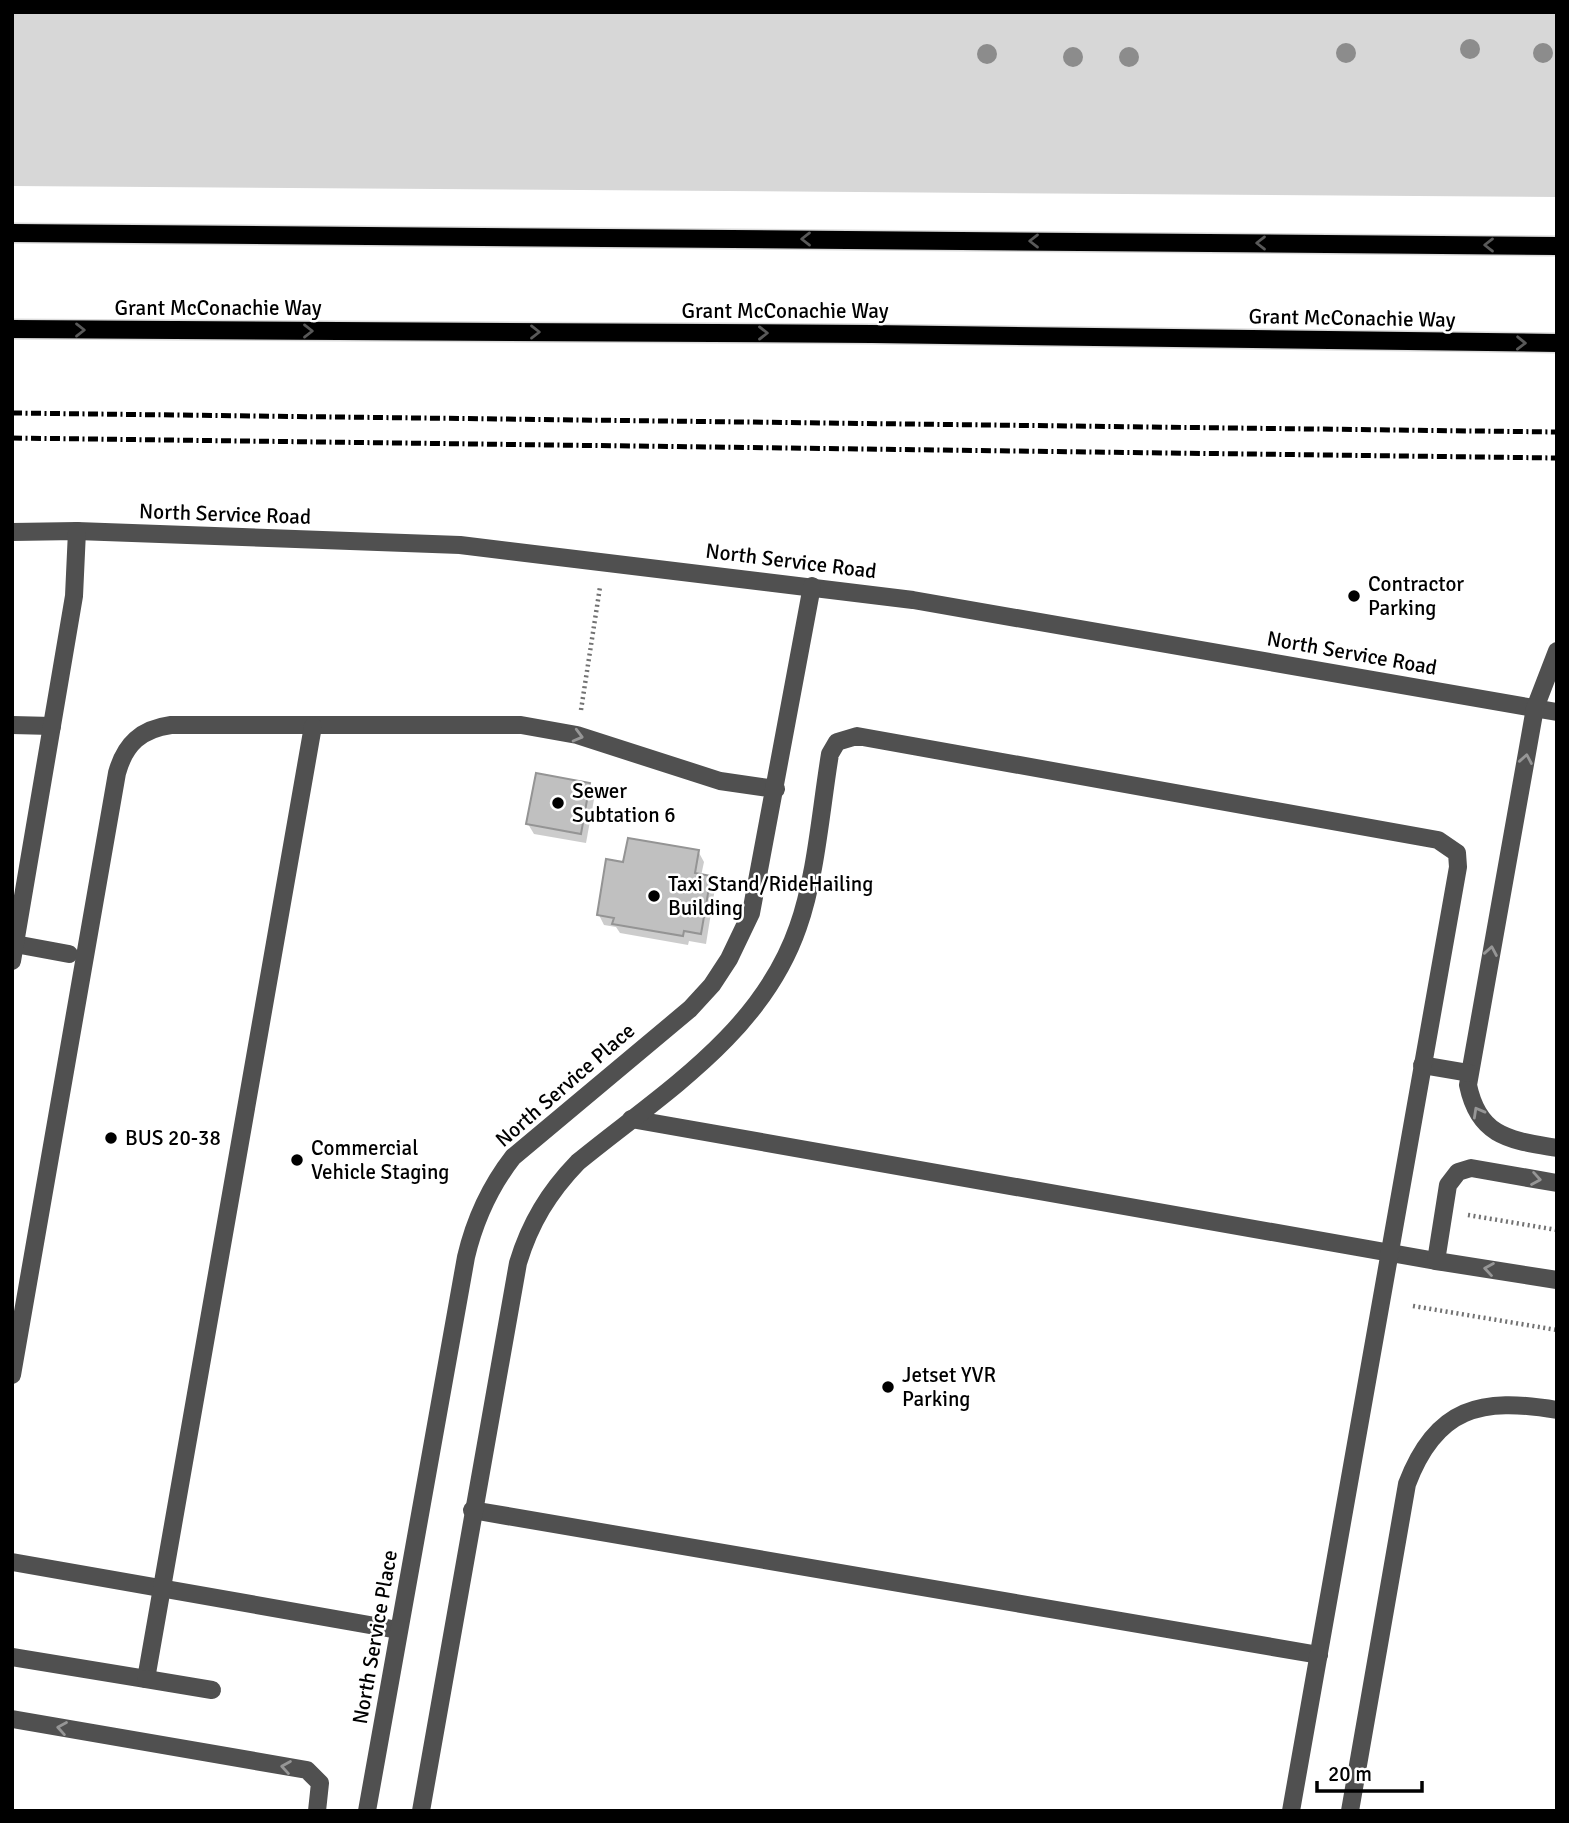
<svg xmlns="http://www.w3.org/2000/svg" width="1569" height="1823" font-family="Signika,sans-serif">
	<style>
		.green { fill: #d7d7d7 }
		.shadow { fill: #0003 }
		.building { fill: #c0c0c0; stroke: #949494; stroke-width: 2 }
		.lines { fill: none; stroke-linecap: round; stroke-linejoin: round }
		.major-casing { stroke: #dbdbdb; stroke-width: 21 }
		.path { stroke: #727272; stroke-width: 4.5; stroke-dasharray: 2 3.5; stroke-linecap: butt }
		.minor { stroke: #505050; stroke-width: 18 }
		.major { stroke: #000; stroke-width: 18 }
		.rail { stroke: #000; stroke-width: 5; stroke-dasharray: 10 3.5 2 3.5; stroke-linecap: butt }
		.tree { fill: #8c8c8c }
		.oneway { stroke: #595959 }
		.oneway2 { stroke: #969696 }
		.poi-dot { fill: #000; stroke: #fff; stroke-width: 2.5 }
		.labels { text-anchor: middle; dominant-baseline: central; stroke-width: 5; stroke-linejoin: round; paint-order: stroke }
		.street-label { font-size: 21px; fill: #000; stroke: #fff }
		.poi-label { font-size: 21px; fill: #000; stroke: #fff; text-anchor: start }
	</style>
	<rect width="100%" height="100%" fill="#fff"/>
	<polygon class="green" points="12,12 1557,12 1557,197 12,186"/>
	<g class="shadow">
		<polygon points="589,784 595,794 586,843 534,834 528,824"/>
		<polygon points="698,851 704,862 701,876 710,878 715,888 706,944 689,941 688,945 620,933 616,927 604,925 599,915 625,864"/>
	</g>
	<g class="building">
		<polygon points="536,773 590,783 581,834 526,824"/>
		<polygon points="628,838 699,850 695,873 711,876 701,934 684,931 683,936 612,924 614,918 597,915 606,859 623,862"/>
	</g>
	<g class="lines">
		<defs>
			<g id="major">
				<polyline points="12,233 1557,246"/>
				<polyline points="12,329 872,334 1557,343"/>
			</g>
		</defs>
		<use href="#major" class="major-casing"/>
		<g class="path">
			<polyline points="581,710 600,587"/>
			<polyline points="1468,1215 1557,1230"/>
			<polyline points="1413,1306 1557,1330"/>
		</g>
		<g class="minor">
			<polyline points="12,532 77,531 460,545 913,600 1557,712"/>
			<path d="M1557,651L1535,708L1468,1085C1479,1138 1511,1140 1557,1148"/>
			<polyline points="12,725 52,726"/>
			<polyline points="15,944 69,954"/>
			<polyline points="12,961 74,596 77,531"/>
			<polyline points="1422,1065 1469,1073"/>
			<polyline points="631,1119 1436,1261"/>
			<polyline points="1557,1183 1471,1168 1458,1172 1448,1185 1436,1261 1557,1280"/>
			<path d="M12,1375L117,773C125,744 141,729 171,725H521L577,735L720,781L776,789"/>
			<polyline points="472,1510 1319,1655"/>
			<polyline points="12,1562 398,1630"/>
			<polyline points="12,1657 146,1679 313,726"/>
			<polyline points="146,1679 212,1690"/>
			<polyline points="12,1719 307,1770 320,1783 317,1811"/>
			<path d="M367,1811L466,1257C475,1219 489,1188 513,1157L690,1009L712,985L729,959L751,913L812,586"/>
			<path d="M421,1811L518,1263C530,1223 549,1192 578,1162C661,1094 761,1034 798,927C816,877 821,808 830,754L837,742L857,736L1438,840L1457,853L1458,867L1291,1811"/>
			<path d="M1350,1811L1407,1484C1436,1407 1481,1397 1557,1410"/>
		</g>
		<use href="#major" class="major"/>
		<g class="rail">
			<polyline points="12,413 1557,432"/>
			<polyline points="12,438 1557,458"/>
		</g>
	</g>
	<g class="tree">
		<circle cx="1470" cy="49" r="10"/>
		<circle cx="1346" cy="53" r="10"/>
		<circle cx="1543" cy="53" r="10"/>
		<circle cx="987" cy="54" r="10"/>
		<circle cx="1073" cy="57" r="10"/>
		<circle cx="1129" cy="57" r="10"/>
	</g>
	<defs><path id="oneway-chevron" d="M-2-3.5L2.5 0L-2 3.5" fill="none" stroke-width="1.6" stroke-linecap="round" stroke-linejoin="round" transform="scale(1.75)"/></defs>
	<g class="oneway">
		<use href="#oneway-chevron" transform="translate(806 239) rotate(-180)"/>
		<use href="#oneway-chevron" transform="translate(1034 241) rotate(-180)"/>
		<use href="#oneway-chevron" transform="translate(1261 243) rotate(-180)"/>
		<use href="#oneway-chevron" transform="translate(1489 245) rotate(-180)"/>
		<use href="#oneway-chevron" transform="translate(80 330)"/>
		<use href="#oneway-chevron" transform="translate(308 331)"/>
		<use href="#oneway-chevron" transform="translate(535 332)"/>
		<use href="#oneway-chevron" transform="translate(763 333)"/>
		<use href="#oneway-chevron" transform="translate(1521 343) rotate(1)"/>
	</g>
	<g class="oneway2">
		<use href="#oneway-chevron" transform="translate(578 736) rotate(15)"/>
		<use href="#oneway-chevron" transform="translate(1526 759) rotate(-80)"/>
		<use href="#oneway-chevron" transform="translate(1491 951) rotate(-80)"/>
		<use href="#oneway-chevron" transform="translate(1478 1112) rotate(-119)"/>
		<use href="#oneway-chevron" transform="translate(1536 1179) rotate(10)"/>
		<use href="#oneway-chevron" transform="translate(1489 1269) rotate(-171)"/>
		<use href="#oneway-chevron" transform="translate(62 1728) rotate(-170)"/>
		<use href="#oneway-chevron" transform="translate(286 1767) rotate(-171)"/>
	</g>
	<g class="poi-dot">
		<circle cx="1354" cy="596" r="7"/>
		<circle cx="558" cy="803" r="7"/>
		<circle cx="654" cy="896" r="7"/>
		<circle cx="111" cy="1138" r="7"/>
		<circle cx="297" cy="1160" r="7"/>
		<circle cx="888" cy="1387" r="7"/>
	</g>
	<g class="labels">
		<g class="street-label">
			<text x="218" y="308">Grant McConachie Way</text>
			<text x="785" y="311">Grant McConachie Way</text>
			<text transform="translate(1352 318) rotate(1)">Grant McConachie Way</text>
			<text transform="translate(225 514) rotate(2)">North Service Road</text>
			<text transform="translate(791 561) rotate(7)">North Service Road</text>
			<text transform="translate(1352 653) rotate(10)">North Service Road</text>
			<text transform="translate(565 1085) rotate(-41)">North Service Place</text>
			<text transform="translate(375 1637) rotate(-80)">North Service Place</text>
		</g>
		<g class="poi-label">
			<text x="1368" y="584">Contractor<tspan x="1368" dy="24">Parking</tspan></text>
			<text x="572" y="791">Sewer<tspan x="572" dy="24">Subtation 6</tspan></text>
			<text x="668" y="884">Taxi Stand/RideHailing<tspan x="668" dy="24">Building</tspan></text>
			<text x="125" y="1138">BUS 20-38</text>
			<text x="311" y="1148">Commercial<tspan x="311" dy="24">Vehicle Staging</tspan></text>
			<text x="902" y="1375">Jetset YVR<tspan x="902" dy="24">Parking</tspan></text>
		</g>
	</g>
	<rect width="1569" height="1823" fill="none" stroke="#000000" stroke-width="28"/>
	<path d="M1317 1781v10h105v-10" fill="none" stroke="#000000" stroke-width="3.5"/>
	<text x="1328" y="1781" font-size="21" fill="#000000" stroke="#ffffff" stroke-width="5" paint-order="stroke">20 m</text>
</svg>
